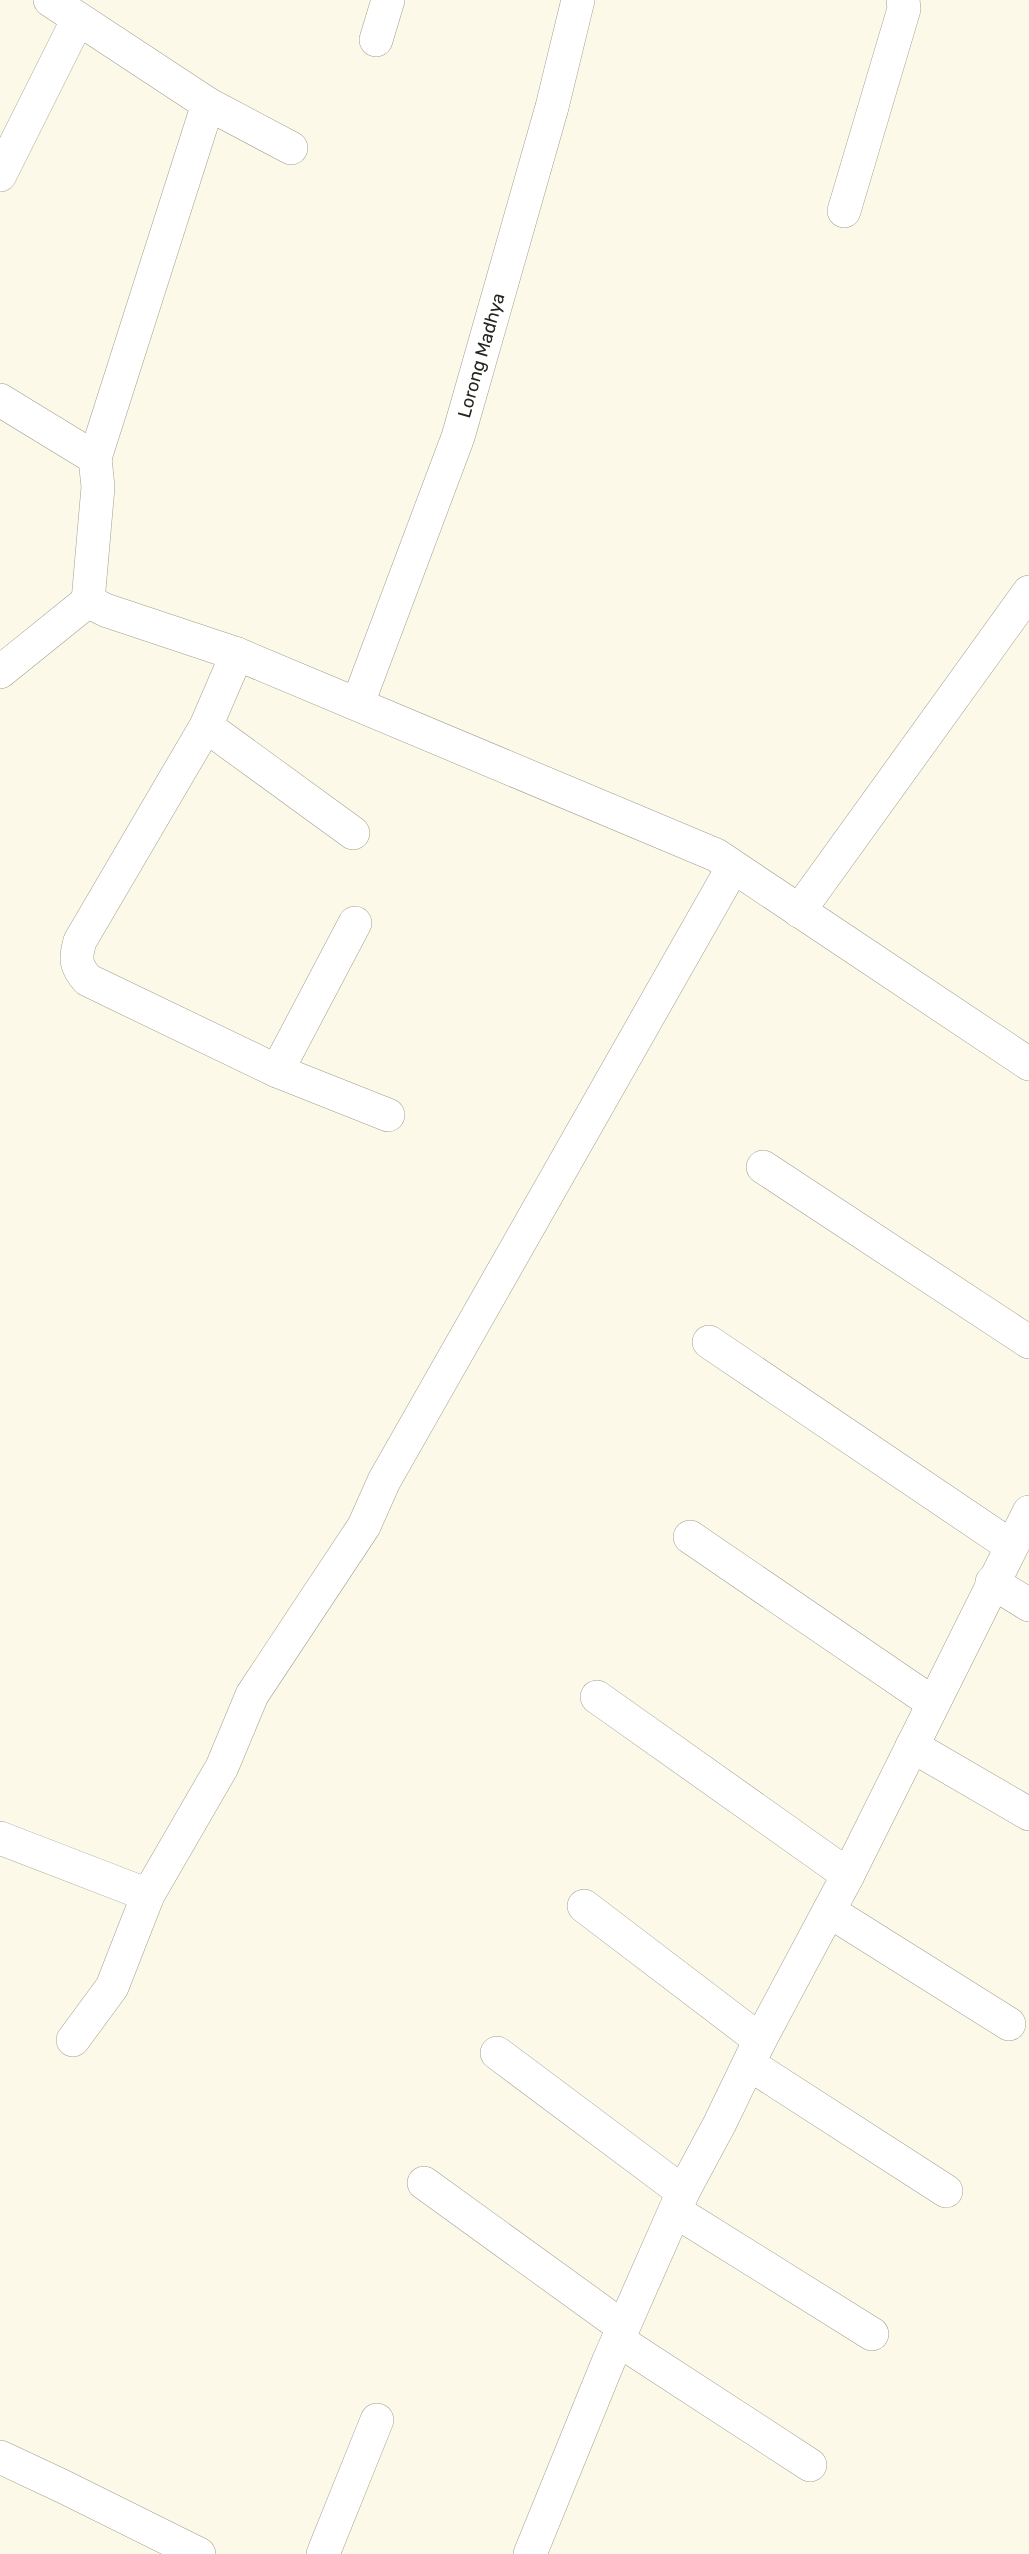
<svg xmlns="http://www.w3.org/2000/svg" width="1029" height="2554" font-family="Rubik,sans-serif">
	<style>
		.lines { fill: none; stroke-linecap: round; stroke-linejoin: round }
		.street-casing { stroke: #a19e90; stroke-width: 34 }
		.street { stroke: #fff; stroke-width: 33 }
		.labels { text-anchor: middle; dominant-baseline: central; stroke-width: 4.5; stroke-linejoin: round; paint-order: stroke }
		.street-label { font-size: 18px; fill: #26251f; stroke: #fff }
	</style>
	<rect width="100%" height="100%" fill="#fcf9e9"/>
	<g class="lines">
		<defs>
			<g id="street">
				<polyline points="50,0 208,104 95,458"/>
				<polyline points="376,40 388,0"/>
				<polyline points="208,104 291,148"/>
				<polyline points="0,175 78,19"/>
				<polyline points="844,211 904,9 903,0"/>
				<polyline points="0,400 95,458 98,487 88,601"/>
				<path d="M237,654L206,726L80,941C75,958 75,966 88,980L277,1071L388,1115"/>
				<polyline points="0,672 88,601 105,610 237,654 716,855 1029,1064"/>
				<path id="s1" d="M358,703L458,437L552,107L578,0"/>
				<polyline points="206,726 353,833"/>
				<polyline points="799,911 1029,592"/>
				<polyline points="277,1071 355,923"/>
				<polyline points="763,1167 1029,1342"/>
				<polyline points="709,1342 1011,1546"/>
				<polyline points="690,1537 933,1703"/>
				<polyline points="992,1582 1029,1605"/>
				<polyline points="597,1697 848,1875"/>
				<polyline points="912,1746 1029,1814"/>
				<polyline points="0,1838 148,1895"/>
				<polyline points="584,1906 760,2040"/>
				<polyline points="829,1911 1009,2024"/>
				<polyline points="73,2040 112,1987 148,1895 222,1767 252,1695 364,1526 384,1481 733,867"/>
				<polyline points="497,2053 683,2192"/>
				<polyline points="749,2064 946,2191"/>
				<polyline points="424,2183 623,2327"/>
				<polyline points="675,2211 872,2334"/>
				<polyline points="618,2340 810,2465"/>
				<polyline points="0,2457 62,2486 199,2554"/>
				<polyline points="323,2554 377,2420"/>
				<polyline points="530,2554 609,2360 683,2192 720,2123 760,2040 848,1875 1029,1512"/>
			</g>
		</defs>
		<use href="#street" class="street-casing"/>
		<use href="#street" class="street"/>
	</g>
	<g class="labels">
		<g class="street-label">
			<text stroke="none"><textPath href="#s1" startOffset="369">Lorong Madhya</textPath></text>
		</g>
	</g>
</svg>
